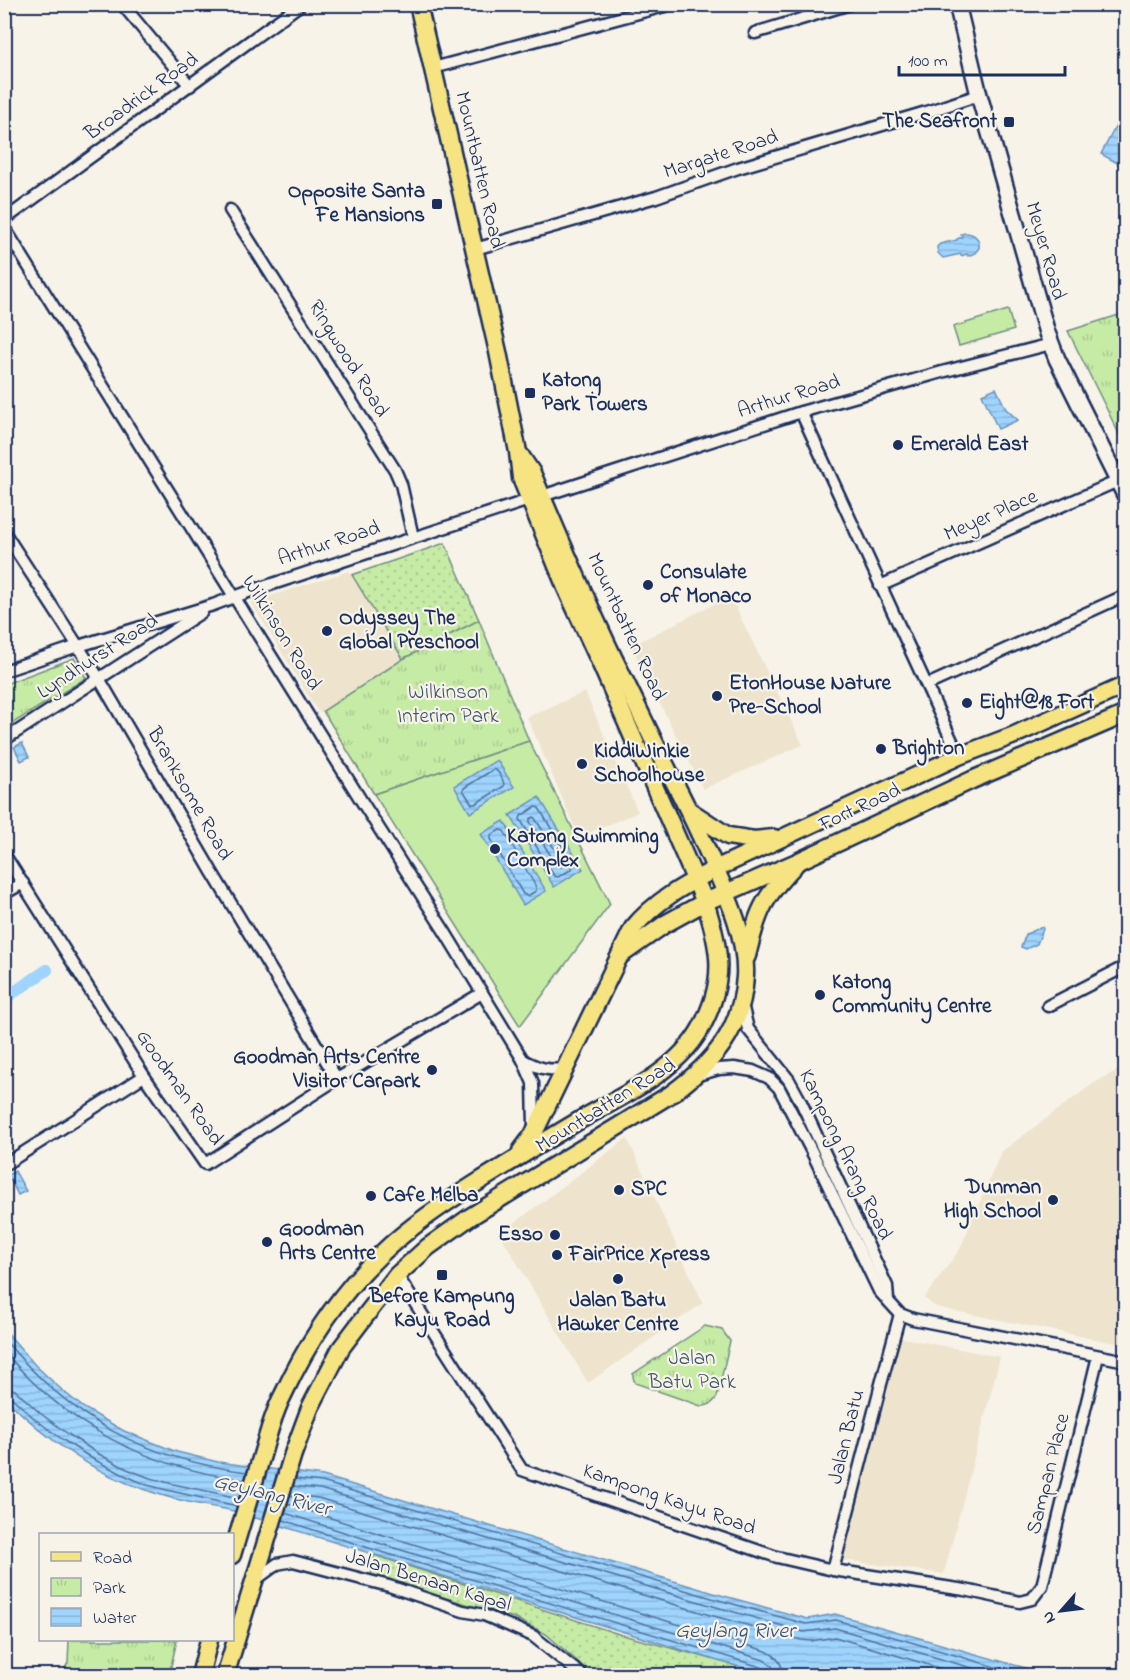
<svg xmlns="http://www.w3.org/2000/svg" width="1130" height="1680" font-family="'Indie Flower',sans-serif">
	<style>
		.built { fill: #eee4cd }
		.grass { fill: url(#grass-dots); stroke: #708d82; stroke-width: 1.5 }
		.park { fill: url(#park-tufts); stroke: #708d82; stroke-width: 1.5 }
		.pitch { fill: #c6eba5; stroke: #708d82; stroke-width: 1.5 }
		.water { fill: url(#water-rules); stroke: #6a92bd; stroke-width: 1.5 }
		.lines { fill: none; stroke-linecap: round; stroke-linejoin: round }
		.shore { stroke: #4f719e; stroke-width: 1.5 }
		.canal { stroke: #9ed4fd; stroke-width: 12 }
		.street-casing { stroke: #1b2f5e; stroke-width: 15 }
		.secondary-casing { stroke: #1b2f5e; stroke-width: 20 }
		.primary-casing { stroke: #1b2f5e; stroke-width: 21 }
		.street { stroke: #f7f3e8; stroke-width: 10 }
		.secondary { stroke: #f7f3e8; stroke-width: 15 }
		.primary { stroke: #f6e381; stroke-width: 16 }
		.poi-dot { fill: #1b2f5e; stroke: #f7f3e8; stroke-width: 2 }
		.labels { text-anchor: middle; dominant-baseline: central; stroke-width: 4.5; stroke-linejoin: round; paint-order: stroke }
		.street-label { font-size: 21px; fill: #1b2f5e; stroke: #f7f3e8 }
		.poi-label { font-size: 21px; font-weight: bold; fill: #1b2f5e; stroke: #f7f3e8; text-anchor: start }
		.park-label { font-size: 21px; fill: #3d556c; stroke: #f7f3e8 }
		.water-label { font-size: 22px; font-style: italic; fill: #35507e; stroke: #f7f3e8 }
	</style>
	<defs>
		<pattern id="grass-dots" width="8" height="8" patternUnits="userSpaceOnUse" patternTransform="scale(1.5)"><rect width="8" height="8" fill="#c6eba5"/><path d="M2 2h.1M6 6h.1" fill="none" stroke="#aaca90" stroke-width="1.8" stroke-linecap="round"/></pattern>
		<pattern id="park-tufts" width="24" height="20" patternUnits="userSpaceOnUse" patternTransform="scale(1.5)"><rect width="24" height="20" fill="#c6eba5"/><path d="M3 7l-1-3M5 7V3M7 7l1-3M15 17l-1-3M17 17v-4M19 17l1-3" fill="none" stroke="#aaca90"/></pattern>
		<pattern id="water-rules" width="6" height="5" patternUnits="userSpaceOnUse" patternTransform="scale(1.5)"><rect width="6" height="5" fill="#9ed4fd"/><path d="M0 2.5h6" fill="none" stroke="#88b6db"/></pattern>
	</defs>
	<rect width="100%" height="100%" fill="#f7f3e8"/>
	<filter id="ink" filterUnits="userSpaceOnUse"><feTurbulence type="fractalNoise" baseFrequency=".0167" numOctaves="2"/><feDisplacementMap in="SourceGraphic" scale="12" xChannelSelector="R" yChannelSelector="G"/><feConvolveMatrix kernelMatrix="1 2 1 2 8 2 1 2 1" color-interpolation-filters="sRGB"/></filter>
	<g filter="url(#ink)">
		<g class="built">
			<polygon points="349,571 403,659 319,713 251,602"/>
			<polygon points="730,596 803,745 703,789 631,646"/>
			<polygon points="585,692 638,812 579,837 527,717"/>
			<polygon points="1125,1066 1125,1345 944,1309 934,1306 924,1298 960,1249 1001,1152 1094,1083"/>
			<polygon points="627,1138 703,1303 588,1383 500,1234"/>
			<polygon points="898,1337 1000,1357 944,1574 844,1560"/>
		</g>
		<g class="grass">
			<polygon points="445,543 479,620 403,659 352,575"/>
			<polygon points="374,1555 619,1634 771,1675 593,1675 546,1634 514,1618 371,1576"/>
		</g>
		<g class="park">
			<polygon points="1125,313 1126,313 1125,446 1068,331"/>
			<polygon points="479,620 529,741 374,794 323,711 403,659"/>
			<polygon points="74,658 86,678 5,728 5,684"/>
			<path d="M705,1326L722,1330L730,1341L717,1397C712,1404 709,1406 701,1406L635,1383L633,1377V1374Z"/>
			<polygon points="69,1640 177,1640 169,1675 61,1675 68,1663"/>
		</g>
		<g class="pitch">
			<polygon points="1008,310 1014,330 959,346 953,327"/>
			<polygon points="529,741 610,904 520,1026 374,794"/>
		</g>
		<g class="water">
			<polygon points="1125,109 1125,153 1119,164 1101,154"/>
			<path d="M965,233C974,233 980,238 979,248L975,253L968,256L967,254L961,256V254L943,258L938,253L937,247L940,244L957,240V239L962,237L961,234Z"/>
			<polygon points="996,388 1006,409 1018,420 998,429 982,394"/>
			<polygon points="22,743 29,757 21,761 14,747"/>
			<polygon points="497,760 514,787 470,813 454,786"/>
			<polygon points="539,797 583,869 554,887 510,815"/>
			<polygon points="504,821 546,891 523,905 481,834"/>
			<polygon points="1042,927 1043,929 1037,944 1026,949 1021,947 1026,934"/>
			<polygon points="15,1171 26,1191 18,1195 8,1175"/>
			<path d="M4,1329L35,1365L63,1391L84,1408L124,1431L177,1452L218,1462L323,1476L717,1594L808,1619L835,1614L1050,1675H771L718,1661L230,1510C202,1505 173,1500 146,1490C92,1473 44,1437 5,1398Z"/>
		</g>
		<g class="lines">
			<g class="shore">
				<path d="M494,769C499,771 504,781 504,786L475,804H472L463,790L464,788Z"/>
				<polygon points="535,807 539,808 573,865 572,869 558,877 554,876 520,819 521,816"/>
				<polygon points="534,817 563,862 561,867 557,866 530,822 530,819"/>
				<polygon points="500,830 504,831 536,887 536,891 527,896 523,894 491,839 491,835"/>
				<path d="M4,1339C70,1419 144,1459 247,1472"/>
				<path d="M4,1351C67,1427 147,1467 244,1480"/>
				<polyline points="4,1387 15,1390 40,1413 68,1434 97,1453 127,1469 150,1478 173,1484 239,1498"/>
				<polyline points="4,1395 10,1396 35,1419 63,1440 93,1459 124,1475 147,1485 171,1491 237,1506"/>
				<polyline points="296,1479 322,1482 715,1599 806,1624 836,1620 1026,1676"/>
				<polyline points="293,1486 320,1489 713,1606 804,1632 835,1628 999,1676"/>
				<polyline points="291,1495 318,1498 710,1615 801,1640 811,1641 835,1637 966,1676"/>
				<path d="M288,1504L380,1534L766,1651C777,1656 783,1664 783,1676"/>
				<polyline points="285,1513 378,1543 764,1660 772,1666 774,1676"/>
				<polyline points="283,1520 375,1550 761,1667 765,1670 766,1676"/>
			</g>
			<polyline class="canal" points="4,999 47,970"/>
			<defs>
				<g id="street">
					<polyline points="122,4 190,86"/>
					<polyline points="755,33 850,4"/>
					<polyline points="433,68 672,4"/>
					<polyline points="230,210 395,470 401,484 413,537"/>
					<polyline points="4,220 301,4"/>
					<polyline points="4,227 364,805 445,932 523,1060 533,1083 534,1126"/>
					<polyline points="475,249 656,197 738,168 933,110 979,95"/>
					<polyline points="801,412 959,756"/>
					<polyline points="542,496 801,412 942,372 1051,344"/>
					<polyline points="4,532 100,680 212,872 337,1079"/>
					<polyline points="880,586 1118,481"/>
					<polyline points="4,671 72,648 213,605 248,592 529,500"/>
					<polyline points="927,685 1126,595"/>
					<polyline points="4,740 202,612"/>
					<polyline points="4,854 144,1076 205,1164 337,1079 482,993"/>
					<polyline points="4,894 23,883"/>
					<polyline points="742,1004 748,1029 789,1080 800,1100 887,1286 888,1300"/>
					<polyline points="1048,1006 1126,966"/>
					<path d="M523,1060C538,1068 548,1071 564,1069"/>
					<polyline points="698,1075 719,1069 734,1068 753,1071 769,1078 779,1088 811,1150 879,1291 900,1314 913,1319 1126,1361"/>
					<polyline points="4,1165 144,1076"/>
					<polyline points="397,1275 522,1470 777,1557 833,1570 965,1590 1020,1602 1032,1599 1042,1586 1098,1356"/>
					<polyline points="833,1570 881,1384 900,1314"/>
					<polyline points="254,1581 277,1564 293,1561 389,1586 463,1611 484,1615 533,1636 583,1676"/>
				</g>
				<polyline id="secondary" points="957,4 979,95 1047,333 1057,359 1126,497"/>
				<g id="primary">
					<polyline points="690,811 728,836 754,840 774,838"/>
					<polyline points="621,955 665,924 705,902 799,861 972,780 1126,714"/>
					<path d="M747,956C757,913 763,898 794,866"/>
					<path d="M521,1151L533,1135L633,928C655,901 685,885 715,869L959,756L1012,736L1126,685"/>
					<path d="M232,1555C242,1521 252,1488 262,1455C268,1435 273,1414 283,1395C307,1343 339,1294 381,1254C409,1227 442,1205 475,1184C510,1162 545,1141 580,1120C621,1096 677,1072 701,1028C726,981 721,950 705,902L600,662L566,588L521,478L518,452L498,352L418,4"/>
					<polyline points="200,1676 209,1640"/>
					<path d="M225,1676L293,1454L310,1408L341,1348L366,1315L397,1275L428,1247L470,1217L671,1094C713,1063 742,1031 745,976C747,936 727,895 711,859C698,830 685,802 670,774C651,736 633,697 614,659C585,598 558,535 532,473L520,455"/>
				</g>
			</defs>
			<use href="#street" class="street-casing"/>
			<use href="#secondary" class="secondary-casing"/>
			<use href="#primary" class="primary-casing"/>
			<use href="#street" class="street"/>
			<use href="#secondary" class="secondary"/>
			<use href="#primary" class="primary"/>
		</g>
	</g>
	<g class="poi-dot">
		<rect x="1003" y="116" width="12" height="12" rx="3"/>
		<rect x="431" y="198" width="12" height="12" rx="3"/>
		<rect x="524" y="387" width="12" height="12" rx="3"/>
		<circle cx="898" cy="445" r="6"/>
		<circle cx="648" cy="585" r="6"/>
		<circle cx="327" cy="631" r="6"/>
		<circle cx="717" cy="696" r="6"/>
		<circle cx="967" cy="703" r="6"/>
		<circle cx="881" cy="749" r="6"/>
		<circle cx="582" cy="764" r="6"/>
		<circle cx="495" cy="849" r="6"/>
		<circle cx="820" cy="995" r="6"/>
		<circle cx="432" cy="1070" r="6"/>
		<circle cx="619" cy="1190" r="6"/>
		<circle cx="371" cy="1196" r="6"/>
		<circle cx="1053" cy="1200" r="6"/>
		<circle cx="555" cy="1235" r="6"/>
		<circle cx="267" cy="1242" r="6"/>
		<circle cx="557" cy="1255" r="6"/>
		<rect x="436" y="1269" width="12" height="12" rx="3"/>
		<circle cx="618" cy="1279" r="6"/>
	</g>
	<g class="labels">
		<g class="street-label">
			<text transform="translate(142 97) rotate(-36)">Broadrick Road</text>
			<text transform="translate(721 155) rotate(-18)">Margate Road</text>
			<text transform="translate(479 170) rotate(77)">Mountbatten Road</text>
			<text transform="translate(1045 251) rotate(74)">Meyer Road</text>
			<text transform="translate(348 359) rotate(58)">Ringwood Road</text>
			<text transform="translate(789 397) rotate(-17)">Arthur Road</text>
			<text transform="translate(991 516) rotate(-24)">Meyer Place</text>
			<text transform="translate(329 544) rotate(-18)">Arthur Road</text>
			<text transform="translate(626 627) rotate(65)">Mountbatten Road</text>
			<text transform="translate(281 633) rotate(58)">Wilkinson Road</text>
			<text transform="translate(98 657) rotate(-33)">Lyndhurst Road</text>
			<text transform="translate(189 794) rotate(60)">Branksome Road</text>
			<text transform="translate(860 808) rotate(-25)">Fort Road</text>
			<text transform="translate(179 1088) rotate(55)">Goodman Road</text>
			<text transform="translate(606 1106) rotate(-32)">Mountbatten Road</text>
			<text transform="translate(845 1155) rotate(64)">Kampong Arang Road</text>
			<text transform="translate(847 1437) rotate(-76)">Jalan Batu</text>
			<text transform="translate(1049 1474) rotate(-76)">Sampan Place</text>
			<text transform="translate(669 1500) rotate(19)">Kampong Kayu Road</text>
			<text transform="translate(428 1581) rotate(17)">Jalan Benaan Kapal</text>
		</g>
		<g class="poi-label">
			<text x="997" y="122" text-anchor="end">The Seafront</text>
			<text x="425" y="192" text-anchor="end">Opposite Santa<tspan x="425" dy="24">Fe Mansions</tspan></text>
			<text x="542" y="381">Katong<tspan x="542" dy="24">Park Towers</tspan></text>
			<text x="910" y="445">Emerald East</text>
			<text x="660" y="573">Consulate<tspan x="660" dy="24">of Monaco</tspan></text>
			<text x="339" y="619">Odyssey The<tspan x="339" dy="24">Global Preschool</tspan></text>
			<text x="729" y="684">EtonHouse Nature<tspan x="729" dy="24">Pre-School</tspan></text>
			<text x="979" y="703">Eight@18 Fort</text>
			<text x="893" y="749">Brighton</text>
			<text x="594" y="752">KiddiWinkie<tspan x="594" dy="24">Schoolhouse</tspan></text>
			<text x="507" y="837">Katong Swimming<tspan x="507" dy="24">Complex</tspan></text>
			<text x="832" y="983">Katong<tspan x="832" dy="24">Community Centre</tspan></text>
			<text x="420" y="1058" text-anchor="end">Goodman Arts Centre<tspan x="420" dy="24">Visitor Carpark</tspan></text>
			<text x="1041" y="1188" text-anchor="end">Dunman<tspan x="1041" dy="24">High School</tspan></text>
			<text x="631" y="1190">SPC</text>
			<text x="383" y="1196">Cafe Melba</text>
			<text x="279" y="1230">Goodman<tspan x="279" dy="24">Arts Centre</tspan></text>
			<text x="543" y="1235" text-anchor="end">Esso</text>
			<text x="569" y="1255">FairPrice Xpress</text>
			<text x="442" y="1297" text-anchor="middle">Before Kampung<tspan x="442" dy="24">Kayu Road</tspan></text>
			<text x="618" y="1301" text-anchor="middle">Jalan Batu<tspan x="618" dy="24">Hawker Centre</tspan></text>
		</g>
		<g class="park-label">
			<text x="448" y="693">Wilkinson<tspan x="448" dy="24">Interim Park</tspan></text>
			<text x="692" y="1359">Jalan<tspan x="692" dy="24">Batu Park</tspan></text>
		</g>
		<g class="water-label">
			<text transform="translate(272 1496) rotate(14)">Geylang River</text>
			<text x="735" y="1632">Geylang River</text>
		</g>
	</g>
	<rect width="1130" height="1680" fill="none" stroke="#f7f3e8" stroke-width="24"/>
	<rect x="12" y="12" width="1106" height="1656" fill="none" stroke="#1b2f5e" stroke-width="2" filter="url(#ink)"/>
	<rect x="39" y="1533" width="195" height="108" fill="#f7f3e8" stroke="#9fa5b1" stroke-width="1.5"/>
	<rect x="51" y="1552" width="30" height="9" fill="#f6e381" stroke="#9fa5b1" stroke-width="1.5"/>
	<text x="93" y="1563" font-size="18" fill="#1b2f5e">Road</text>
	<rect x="51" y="1578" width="30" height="18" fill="url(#park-tufts)" stroke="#9fa5b1" stroke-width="1.5"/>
	<text x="93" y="1593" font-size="18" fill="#1b2f5e">Park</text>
	<rect x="51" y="1608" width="30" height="18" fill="url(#water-rules)" stroke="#9fa5b1" stroke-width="1.5"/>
	<text x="93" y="1623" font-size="18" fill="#1b2f5e">Water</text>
	<g transform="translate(1061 1611) rotate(242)" stroke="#f7f3e8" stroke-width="4.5" paint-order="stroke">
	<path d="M0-4.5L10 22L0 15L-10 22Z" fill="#1b2f5e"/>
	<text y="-9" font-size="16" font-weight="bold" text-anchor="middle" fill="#1b2f5e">N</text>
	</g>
	<path d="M899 66v9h166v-9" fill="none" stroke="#1b2f5e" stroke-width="3"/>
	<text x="908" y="66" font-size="18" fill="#1b2f5e" stroke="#f7f3e8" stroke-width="4.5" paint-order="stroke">100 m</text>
</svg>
